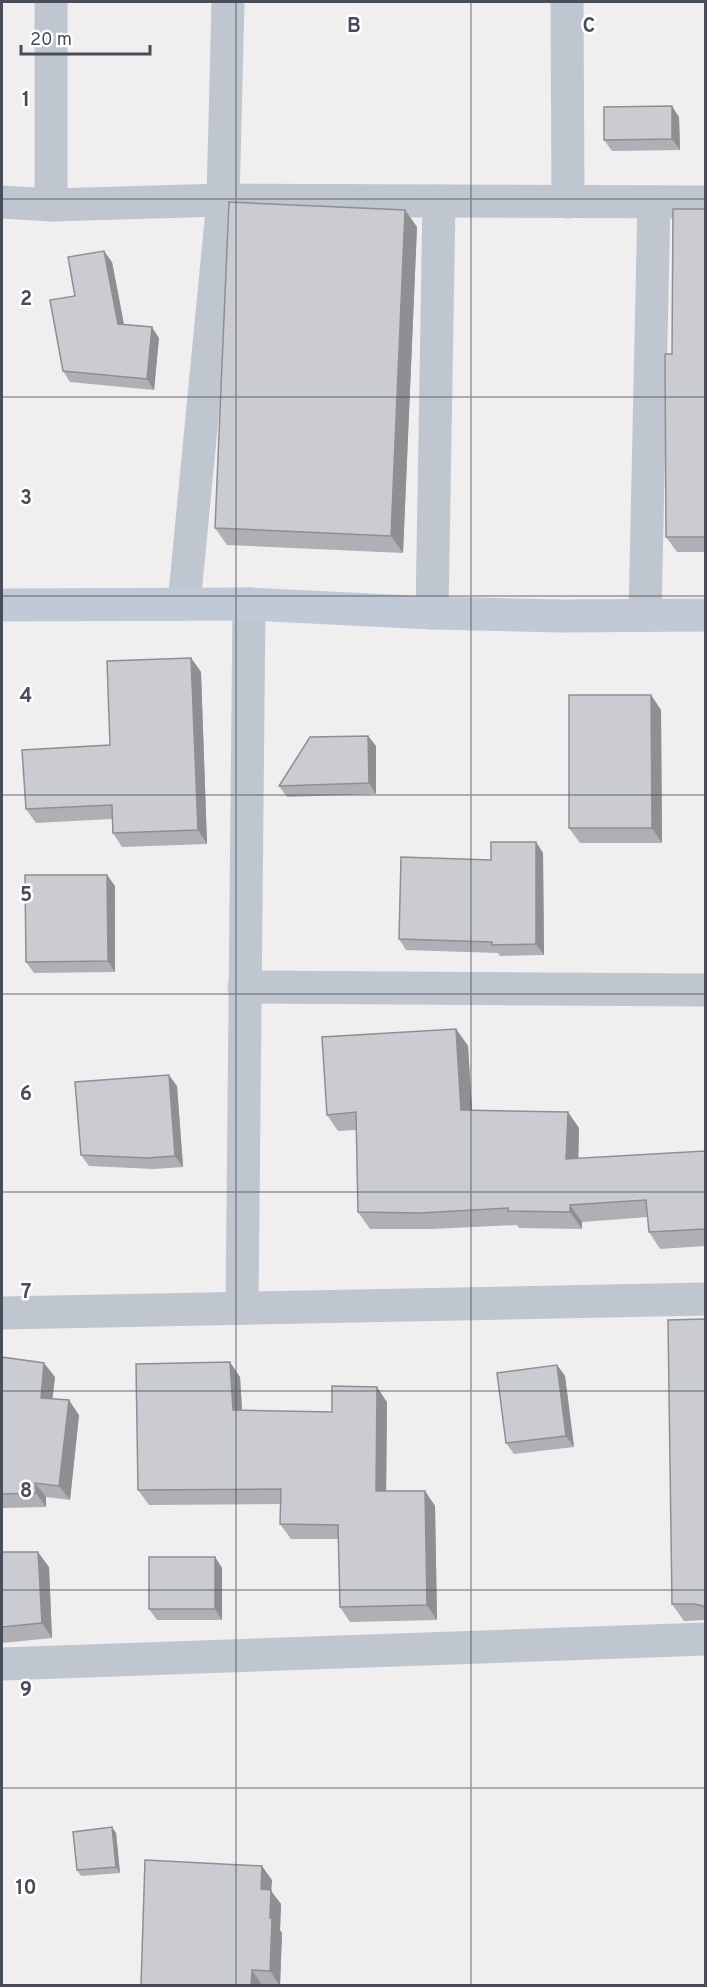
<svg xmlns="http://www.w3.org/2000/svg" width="707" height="1987" font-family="Overpass,sans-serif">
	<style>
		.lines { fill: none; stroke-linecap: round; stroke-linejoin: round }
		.street { stroke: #bfc6cf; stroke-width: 33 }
		.secondary { stroke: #c1c8d6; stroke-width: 33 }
		.wall { fill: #afafb5 }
		.shaded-wall { fill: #8e8f93 }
		.building { fill: #cbccd2; stroke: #8e8f93; stroke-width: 1.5 }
		.grid { fill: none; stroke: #474e5a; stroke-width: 1.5; stroke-opacity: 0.55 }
		.grid-label { font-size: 20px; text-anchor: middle; font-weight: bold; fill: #474e5a; stroke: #fff; stroke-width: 5; stroke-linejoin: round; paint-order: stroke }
	</style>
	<rect width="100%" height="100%" fill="#f0eeee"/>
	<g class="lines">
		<g class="street">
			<polyline points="51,2 51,205"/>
			<polyline points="567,2 568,202"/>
			<polyline points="2,202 51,205 223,200 706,202"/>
			<polyline points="184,604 223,200 228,2"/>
			<polyline points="432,613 439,201"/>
			<polyline points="645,615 654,202"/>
			<polyline points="244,987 706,990"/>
			<polyline points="242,1308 249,604"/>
			<polyline points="2,1313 706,1299"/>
			<polyline points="2,1664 706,1639"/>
		</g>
		<polyline class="secondary" points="2,605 249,604 432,613 561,616 706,615"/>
	</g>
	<g class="wall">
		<polygon points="679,117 680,150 612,151 604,140"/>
		<polygon points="705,209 705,552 677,552 666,537 672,354"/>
		<polygon points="405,210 417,227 403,553 227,545 215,528"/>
		<polygon points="112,262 124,325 159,338 154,390 70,382 63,371 75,296"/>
		<polygon points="191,658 201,672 207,844 122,847 113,833 112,819 36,823 26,809 110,745"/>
		<polygon points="651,695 661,710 662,843 580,843 569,828"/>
		<polygon points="368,736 376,746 376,794 287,797 279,786"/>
		<polygon points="536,842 543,853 544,955 500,956 498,953 406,950 399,939 491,860"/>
		<polygon points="107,875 115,886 115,972 34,973 26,962"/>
		<polygon points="456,1029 468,1046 472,1110 579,1128 578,1159 705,1151 705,1246 660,1249 649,1232 648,1217 582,1222 582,1229 519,1228 517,1225 432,1229 370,1229 358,1212 356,1130 338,1131 327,1115"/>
		<polygon points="177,1086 183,1167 154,1169 89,1166 81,1155"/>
		<polygon points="705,1319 705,1620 684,1621 672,1604"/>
		<polygon points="2,1357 55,1377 52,1399 79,1415 70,1500 46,1497 46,1507 2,1508"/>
		<polygon points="557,1365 565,1376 574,1447 514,1454 506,1443"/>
		<polygon points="240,1377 242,1411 332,1412 387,1402 386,1491 425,1491 435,1506 437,1620 350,1622 340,1607 338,1539 291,1539 280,1524 281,1504 149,1505 138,1490"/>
		<polygon points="2,1552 49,1567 52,1638 2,1643"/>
		<polygon points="215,1557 222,1568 222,1620 157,1620 149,1609"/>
		<polygon points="116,1833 120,1873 81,1876 77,1870"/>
		<polygon points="272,1880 271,1891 281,1904 280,1930 282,1933 280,1986 262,1985 262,1986 141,1986"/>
	</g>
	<g class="shaded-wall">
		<polygon points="672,106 679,117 680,150 672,139"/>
		<polygon points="405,210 417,227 403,553 391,536"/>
		<polygon points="104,251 112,262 126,335 118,324"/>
		<polygon points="152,327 159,338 154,390 147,379"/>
		<polygon points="191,658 201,672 207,844 198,830"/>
		<polygon points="651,695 661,710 662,843 652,828"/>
		<polygon points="368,736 376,746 376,794 369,783"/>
		<polygon points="536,842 543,853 544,955 536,944"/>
		<polygon points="107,875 115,886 115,972 108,961"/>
		<polygon points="456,1029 468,1046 473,1126 461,1110"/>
		<polygon points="169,1075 177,1086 183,1167 175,1156"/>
		<polygon points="568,1112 579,1128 578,1176 566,1159"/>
		<polygon points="570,1205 582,1222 582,1229 570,1212"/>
		<polygon points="230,1362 240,1377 243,1425 233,1410"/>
		<polygon points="44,1363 55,1377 51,1412 41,1398"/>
		<polygon points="557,1365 565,1376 574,1447 566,1436"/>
		<polygon points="377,1387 387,1402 386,1505 376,1491"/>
		<polygon points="69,1400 79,1415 70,1500 59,1486"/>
		<polygon points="35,1483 46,1497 46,1507 36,1493"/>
		<polygon points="425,1491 435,1506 437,1620 427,1605"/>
		<polygon points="38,1552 49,1567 52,1638 42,1623"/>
		<polygon points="215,1557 222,1568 222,1620 215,1609"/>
		<polygon points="112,1827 116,1833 120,1873 116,1867"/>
		<polygon points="262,1866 272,1880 271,1891 281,1904 280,1930 282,1933 280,1986 270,1971 270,1918 261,1889"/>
		<polygon points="252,1970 262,1985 262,1986 251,1986"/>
	</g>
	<g class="building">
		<polygon points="672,106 672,139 604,140 604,107"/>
		<polygon points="229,202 405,210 391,536 215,528"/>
		<polygon points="673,209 705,209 705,537 666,537 665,354 672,354"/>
		<polygon points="104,251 118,324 152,327 147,379 63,371 50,300 75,296 68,257"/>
		<polygon points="191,658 198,830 113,833 112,805 26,809 22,750 110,745 107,661"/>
		<polygon points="569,695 651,695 652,828 569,828"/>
		<polygon points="368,736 369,783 279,786 310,737"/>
		<polygon points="491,842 536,842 536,944 492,945 492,942 399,939 401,857 491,860"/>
		<polygon points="25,875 107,875 108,961 26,962"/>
		<polygon points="456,1029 461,1110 568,1112 566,1159 705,1151 705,1229 649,1232 646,1200 570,1205 570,1212 508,1211 508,1208 420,1213 358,1212 356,1112 327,1115 322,1037"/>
		<polygon points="169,1075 175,1156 147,1158 81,1155 75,1082"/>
		<polygon points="705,1319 705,1608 703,1606 694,1604 672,1604 668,1320"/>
		<polygon points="2,1357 44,1363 41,1398 69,1400 59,1486 35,1483 36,1493 2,1494"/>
		<polygon points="230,1362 233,1410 332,1412 332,1386 377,1387 376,1491 425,1491 427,1605 340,1607 338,1525 280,1524 281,1489 138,1490 136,1364"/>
		<polygon points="557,1365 566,1436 506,1443 497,1373"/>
		<polygon points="2,1552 38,1552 42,1623 2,1627"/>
		<rect x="149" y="1557" width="66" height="52"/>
		<polygon points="112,1827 116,1867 77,1870 73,1832"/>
		<polygon points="145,1860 262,1866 261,1889 271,1890 270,1918 272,1918 270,1971 252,1970 251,1986 141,1986"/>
	</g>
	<path class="grid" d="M236,2V1986M471,2V1986M2,199H706M2,397H706M2,596H706M2,795H706M2,994H706M2,1192H706M2,1391H706M2,1590H706M2,1788H706"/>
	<g class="grid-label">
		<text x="354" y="32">B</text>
		<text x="589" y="32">C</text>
		<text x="26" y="106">1</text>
		<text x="26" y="305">2</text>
		<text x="26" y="504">3</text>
		<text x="26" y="702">4</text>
		<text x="26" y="901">5</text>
		<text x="26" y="1100">6</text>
		<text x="26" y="1298">7</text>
		<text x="26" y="1497">8</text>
		<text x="26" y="1696">9</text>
		<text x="26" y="1894">10</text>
	</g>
	<rect width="707" height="1987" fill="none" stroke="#474e5a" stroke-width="6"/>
	<path d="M21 45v9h129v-9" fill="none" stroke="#474e5a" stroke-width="3"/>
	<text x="30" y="45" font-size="18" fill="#474e5a" stroke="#ffffff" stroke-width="4.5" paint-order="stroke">20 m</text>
</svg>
